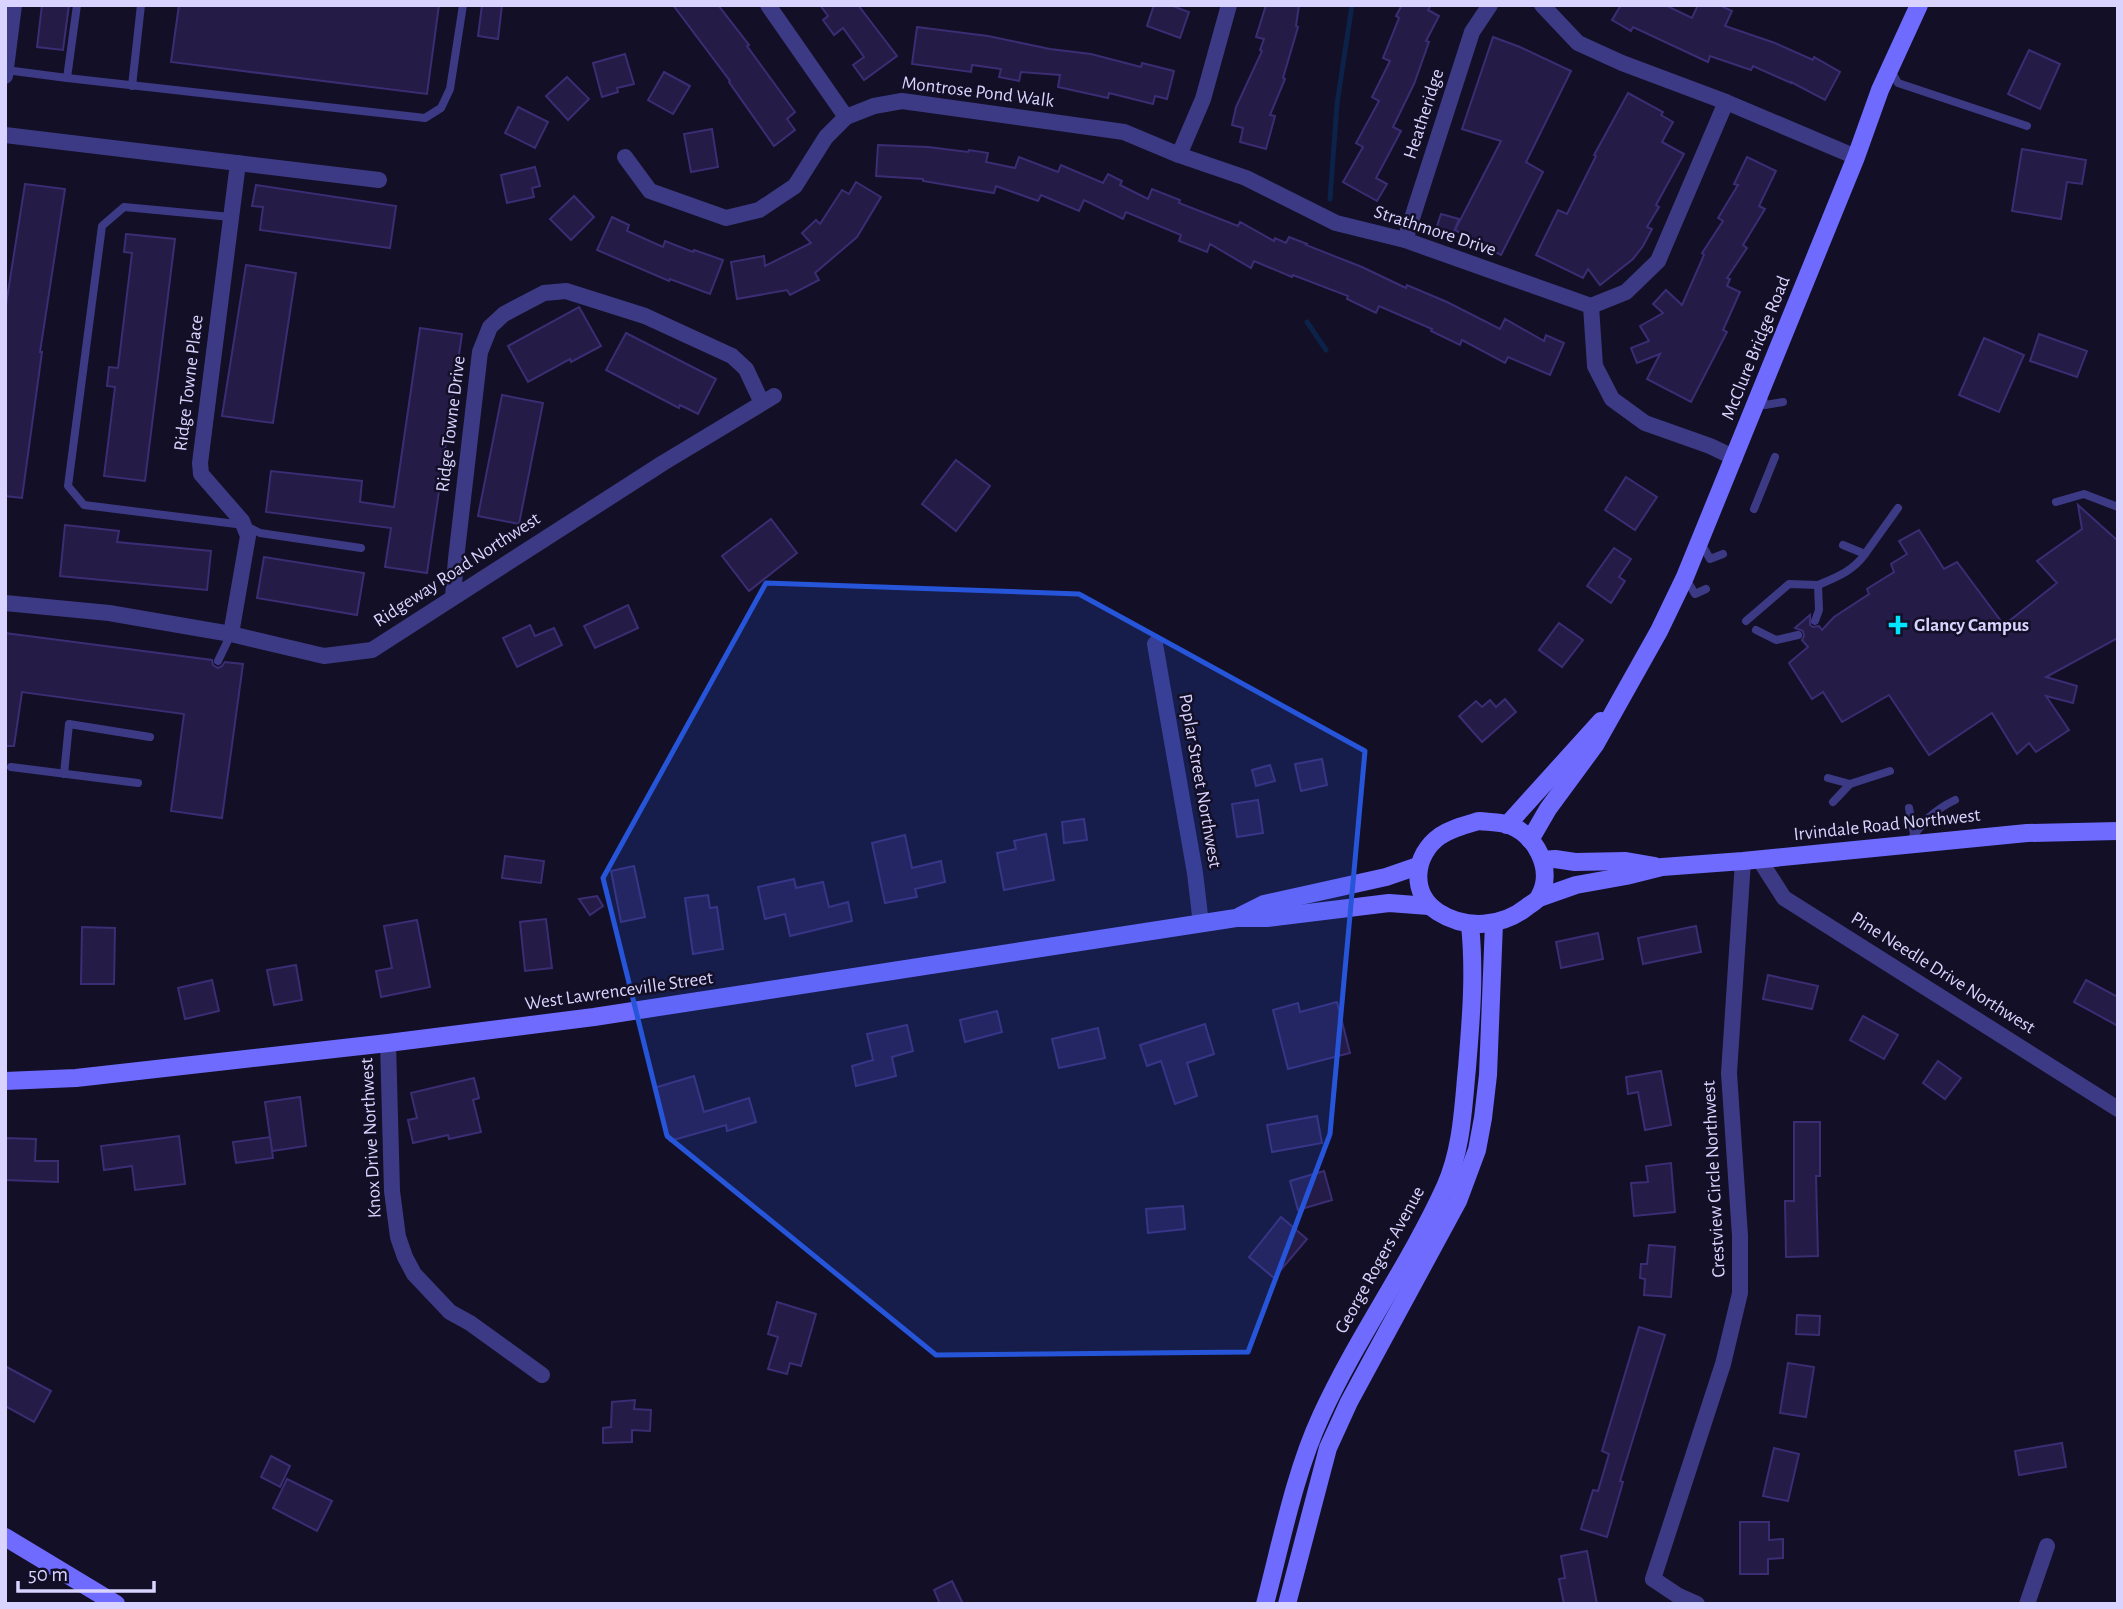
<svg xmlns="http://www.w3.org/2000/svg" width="2123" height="1609" font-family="'Alegreya Sans',sans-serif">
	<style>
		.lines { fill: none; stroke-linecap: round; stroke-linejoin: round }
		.stream { stroke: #0c2248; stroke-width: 5 }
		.building { fill: #241b47; stroke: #3b2d73; stroke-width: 2 }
		.lane { stroke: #3d3a85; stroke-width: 8 }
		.street { stroke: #3d3a85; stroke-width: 16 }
		.secondary { stroke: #6f6bff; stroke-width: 18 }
		.marked { fill: #2655da; fill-opacity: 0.2; stroke: #2655da; stroke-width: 5; stroke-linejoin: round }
		.poi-dot { fill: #00e5ff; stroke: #130f26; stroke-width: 2.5 }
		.labels { text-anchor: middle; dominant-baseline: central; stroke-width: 5; stroke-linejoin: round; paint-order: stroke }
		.street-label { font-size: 19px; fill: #d9d4ff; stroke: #130f26 }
		.poi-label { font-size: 19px; font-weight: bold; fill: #d9d4ff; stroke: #130f26; text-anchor: start }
	</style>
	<rect width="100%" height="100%" fill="#130f26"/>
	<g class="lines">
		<g class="stream">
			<polyline points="1330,199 1337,104 1352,5"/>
			<polyline points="1307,322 1326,350"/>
		</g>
	</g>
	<g class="building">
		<polygon points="42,5 69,5 63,50 37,47"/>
		<polygon points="179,5 439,5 427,94 171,62"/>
		<polygon points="482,5 502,5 498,39 478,36"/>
		<polygon points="673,5 718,5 749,45 747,46 795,112 787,119 795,130 774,146 729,82 730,81"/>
		<polygon points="820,5 858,5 897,56 864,80 853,65 864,57 843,28 834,35 823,20 828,16"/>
		<polygon points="1154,5 1170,5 1189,12 1180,38 1147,26"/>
		<polygon points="1266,5 1299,5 1296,26 1298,27 1283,78 1285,79 1270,115 1275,116 1266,149 1240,142 1243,128 1232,125 1236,107 1262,51 1260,50 1264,39 1256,37"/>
		<polygon points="1402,5 1431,5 1428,10 1439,16 1426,41 1429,42 1414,84 1393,127 1401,131 1376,178 1387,184 1377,201 1343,182 1363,147 1356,143 1379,101 1372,97 1390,61 1383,58 1399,18 1396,16"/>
		<polygon points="1621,5 1665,5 1692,18 1698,5 1719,5 1732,11 1725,26 1775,43 1813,60 1814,57 1840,72 1825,100 1791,82 1791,83 1753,66 1751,70 1710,56 1708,62 1633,27 1631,31 1612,20"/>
		<polygon points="917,27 988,36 1050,49 1091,54 1141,67 1142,63 1174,71 1167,99 1155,96 1153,104 1109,93 1108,98 1058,87 1060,75 1021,72 1019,81 999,77 1001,69 972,65 971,72 912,64"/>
		<polygon points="1493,37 1520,47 1571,71 1526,162 1543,172 1501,255 1455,230 1501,141 1462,129"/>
		<polygon points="2029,50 2060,64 2040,109 2008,94"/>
		<polygon points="625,54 634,84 617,88 618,92 602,97 593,63"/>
		<polygon points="664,72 690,86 673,114 648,100"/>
		<polygon points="567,77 589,99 568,120 546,96"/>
		<polygon points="1628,93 1663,112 1661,115 1673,122 1662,142 1684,154 1656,205 1659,207 1647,227 1652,229 1643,246 1633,259 1600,285 1588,269 1583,278 1536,255 1558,210 1567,214 1596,156 1594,155"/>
		<polygon points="518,107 548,122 535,148 505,133"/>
		<polygon points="712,129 718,167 691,172 684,134"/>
		<polygon points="878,145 928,147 968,152 969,150 988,153 986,162 1015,168 1019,157 1058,172 1061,165 1103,183 1108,174 1122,181 1120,185 1148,199 1152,189 1180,200 1179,203 1238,226 1240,222 1274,241 1275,238 1286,243 1289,237 1307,244 1306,245 1362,267 1406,288 1407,285 1447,302 1500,329 1505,319 1544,341 1546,335 1564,343 1550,375 1508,357 1505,363 1462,340 1460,345 1431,331 1432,329 1379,306 1376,313 1347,299 1348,296 1293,275 1292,277 1254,261 1251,268 1210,244 1207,252 1179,241 1181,235 1126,212 1123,219 1084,200 1079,211 1041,195 1038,201 996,186 994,193 923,181 923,179 876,176"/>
		<polygon points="2022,149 2086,160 2082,184 2067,182 2061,219 2012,211"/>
		<polygon points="1747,157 1776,171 1759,206 1765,209 1743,245 1747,248 1727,278 1730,279 1727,286 1740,292 1723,330 1727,332 1691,402 1647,379 1660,354 1637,363 1631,348 1649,341 1640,326 1663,313 1653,304 1666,290 1682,305 1704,255 1702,253 1723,221 1718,218 1738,185 1734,184"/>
		<polygon points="535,167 540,186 532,188 534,197 507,203 501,175"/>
		<polygon points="856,182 881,197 857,237 815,273 819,280 790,295 787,290 737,299 731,262 764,256 765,266 811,243 802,233 816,220 820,224 842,190 849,194"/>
		<polygon points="25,184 65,189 40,352 42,352 22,498 5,496 5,311"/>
		<polygon points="256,185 396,206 390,248 260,230 263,207 252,206"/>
		<polygon points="574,196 594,217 571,240 550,219"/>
		<polygon points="1441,214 1459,219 1453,234 1436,229"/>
		<polygon points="612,217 629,225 627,231 663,247 665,241 693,252 694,250 723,260 710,294 670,279 669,281 597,250"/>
		<polygon points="126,234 175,239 145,481 104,476 115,387 107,386 109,367 118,368 132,253 124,252"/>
		<polygon points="246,265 296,273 273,423 222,416"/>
		<polygon points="579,307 601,346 571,362 570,359 528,382 508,346"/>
		<polygon points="420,328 462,334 427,573 385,567 391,528 266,512 271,471 362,481 360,502 394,507"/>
		<polygon points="626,333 716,379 698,414 680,405 679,408 606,370"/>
		<polygon points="2039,334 2087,351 2077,377 2030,361"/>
		<polygon points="1984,338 2024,355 1999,412 1959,395"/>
		<polygon points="502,395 543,403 519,524 478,516"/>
		<polygon points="956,460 990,486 956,531 922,504"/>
		<polygon points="1626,477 1657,497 1635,530 1605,510"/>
		<polygon points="2078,505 2118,541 2118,638 2046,677 2077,686 2073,703 2046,696 2069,730 2036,752 2029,743 2017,754 1992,713 1929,755 1889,695 1842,722 1823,692 1812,699 1789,663 1808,647 1802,640 1804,636 1803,631 1795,628 1810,615 1810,625 1813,627 1819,626 1822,630 1834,617 1869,594 1867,589 1894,572 1891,564 1907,554 1899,541 1919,530 1944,569 1957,562 2004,625 2057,583 2037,561 2082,529"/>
		<polygon points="771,519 797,553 749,591 722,556"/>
		<polygon points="65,525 119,531 117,542 211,551 207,590 60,576"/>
		<polygon points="1614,548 1631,559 1619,577 1625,581 1611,603 1587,586"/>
		<polygon points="264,557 364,573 357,615 257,598"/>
		<polygon points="628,605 638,628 595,648 584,626"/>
		<polygon points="1559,623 1583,640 1562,667 1539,650"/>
		<polygon points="530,625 535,636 554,628 562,645 517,667 503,638"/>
		<polygon points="5,633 212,660 213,665 218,668 222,666 225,662 243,664 222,818 171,811 184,714 22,692 14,746 5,746"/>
		<polygon points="1505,699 1516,712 1482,742 1459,716 1476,701 1482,707 1490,700 1496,707"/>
		<polygon points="1322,759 1327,785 1301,791 1295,764"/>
		<polygon points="1270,765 1275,781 1256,786 1252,770"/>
		<polygon points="1258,800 1263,833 1237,837 1232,804"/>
		<polygon points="1084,819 1087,840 1064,843 1062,822"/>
		<polygon points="1046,834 1054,880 1004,890 997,853 1016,849 1014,841"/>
		<polygon points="905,835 912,868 941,861 945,882 915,889 917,897 885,903 872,843"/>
		<polygon points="505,856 544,861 541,883 502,878"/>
		<polygon points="634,866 645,917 621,922 611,871"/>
		<polygon points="794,879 796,888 823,882 829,907 848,902 852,921 790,936 785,914 765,919 758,887"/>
		<polygon points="708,895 710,908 717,907 723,949 693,954 685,898"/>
		<polygon points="597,896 603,906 590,915 579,899"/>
		<polygon points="546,919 552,968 525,971 520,922"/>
		<polygon points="417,920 430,987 381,997 376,971 392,968 384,926"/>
		<polygon points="1696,926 1701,952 1643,964 1638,938"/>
		<polygon points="82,927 115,928 114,984 81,984"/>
		<polygon points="1598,933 1603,959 1561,968 1556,942"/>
		<polygon points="296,965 302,1000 274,1005 267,970"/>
		<polygon points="1768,975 1818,986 1812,1009 1763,999"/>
		<polygon points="212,980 219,1011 185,1019 178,988"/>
		<polygon points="2086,980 2118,997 2118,1026 2074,1002"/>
		<polygon points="1337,1002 1350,1053 1288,1069 1273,1010 1298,1003 1300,1012"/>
		<polygon points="997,1011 1002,1032 965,1042 960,1020"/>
		<polygon points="1863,1016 1898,1035 1884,1059 1850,1040"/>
		<polygon points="1205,1024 1214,1054 1187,1063 1197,1096 1175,1104 1161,1061 1147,1066 1140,1045"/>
		<polygon points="907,1025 913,1051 892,1057 896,1076 856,1086 852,1066 873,1060 867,1034"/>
		<polygon points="1098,1028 1105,1058 1059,1068 1052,1039"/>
		<polygon points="1938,1061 1961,1078 1945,1099 1923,1083"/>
		<polygon points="1661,1071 1671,1125 1645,1130 1638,1092 1628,1094 1626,1077"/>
		<polygon points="694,1076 704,1112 749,1098 756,1122 727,1131 726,1125 670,1141 654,1088"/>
		<polygon points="474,1078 479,1098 473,1100 481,1132 449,1139 448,1135 413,1143 408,1120 417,1118 411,1093"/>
		<polygon points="300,1097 306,1146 272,1151 265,1102"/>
		<polygon points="1317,1116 1322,1143 1272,1152 1267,1125"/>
		<polygon points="1794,1122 1820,1122 1820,1176 1816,1176 1818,1256 1786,1257 1785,1201 1794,1201"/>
		<polygon points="179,1136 185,1184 135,1190 132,1166 104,1170 101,1146"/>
		<polygon points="270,1137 273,1158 236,1163 233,1142"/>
		<polygon points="5,1138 36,1139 35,1161 58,1161 58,1182 5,1180"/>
		<polygon points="1671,1163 1675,1212 1634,1216 1631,1183 1648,1182 1646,1166"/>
		<polygon points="1324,1171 1332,1200 1298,1210 1290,1181"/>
		<polygon points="1183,1206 1185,1229 1148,1233 1146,1209"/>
		<polygon points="1281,1217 1307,1239 1274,1278 1249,1257"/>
		<polygon points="1649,1245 1675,1247 1671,1297 1644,1295 1645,1279 1640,1278 1641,1264 1647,1264"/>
		<polygon points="777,1302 816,1314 801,1366 790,1363 787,1374 768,1369 778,1337 768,1334"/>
		<polygon points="1797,1315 1820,1316 1819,1335 1796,1334"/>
		<polygon points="1639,1327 1665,1335 1620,1481 1623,1482 1607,1537 1581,1529 1593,1490 1598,1491 1609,1454 1602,1451"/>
		<polygon points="1788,1363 1814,1367 1806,1417 1780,1413"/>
		<polygon points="5,1366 51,1391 34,1422 5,1406"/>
		<polygon points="635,1400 634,1409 651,1410 650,1431 632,1430 632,1442 603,1443 603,1428 611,1427 612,1402"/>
		<polygon points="2062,1443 2066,1467 2019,1475 2015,1451"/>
		<polygon points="1774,1448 1799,1454 1788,1501 1763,1496"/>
		<polygon points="271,1456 290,1466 280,1487 261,1477"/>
		<polygon points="287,1479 332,1501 317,1531 273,1508"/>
		<polygon points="1740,1522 1769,1522 1769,1540 1783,1539 1783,1558 1768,1559 1768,1574 1740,1574"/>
		<polygon points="1587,1551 1597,1604 1564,1604 1559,1579 1565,1578 1561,1556"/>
		<polygon points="952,1581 963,1604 940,1604 934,1590"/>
	</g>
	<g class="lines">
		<g class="lane">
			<polyline points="77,5 67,78 425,118 441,108 450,89 463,5"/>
			<polyline points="1890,69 1898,83 2027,126"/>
			<polyline points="6,70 67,78"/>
			<polyline points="132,86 141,5"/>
			<polyline points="231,217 124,207 102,226 68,486 84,505 244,525 260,533 361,548"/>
			<polyline points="1762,395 1765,405 1783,402"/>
			<polyline points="2056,502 2084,494 2118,507"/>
			<polyline points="1754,509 1775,457"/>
			<polyline points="1701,543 1710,559 1723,554"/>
			<polyline points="1843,545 1865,554 1898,508"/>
			<polyline points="1685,577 1695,594 1706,589"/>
			<polyline points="1746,621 1789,584 1818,585"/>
			<path d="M1815,621L1819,610L1818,585C1837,577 1853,571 1865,554"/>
			<polyline points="1756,630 1776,640 1798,635"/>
			<polyline points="218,661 231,634"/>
			<polyline points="11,767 138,783"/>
			<polyline points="64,774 69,724 150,737"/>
			<polyline points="1828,778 1850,784"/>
			<polyline points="1833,802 1850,784 1890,771"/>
			<polyline points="1909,808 1914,834"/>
			<path d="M1909,843C1921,823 1934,810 1955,800"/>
		</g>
		<g class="street">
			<polyline points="768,5 846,117"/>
			<polyline points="1542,5 1578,43 1622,63 1726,102 1856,157"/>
			<polyline points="5,76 14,5"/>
			<polyline points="5,135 379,180"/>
			<polyline points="1179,155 1203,99 1229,5"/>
			<polyline points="625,157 650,191 726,218 759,210 795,186 826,137 846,117 874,106 902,101 1124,132 1179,155 1246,178 1336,223 1405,240 1591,306 1626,292 1658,261 1726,102"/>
			<polyline points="1405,240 1472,32 1490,5"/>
			<polyline points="1591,306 1595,366 1612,399 1645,423 1710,446 1735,458"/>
			<polyline points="453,597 456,559 480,352 490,327 504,314 544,293 566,291 645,316 732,356 746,369 762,403"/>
			<polyline points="5,603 109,613 231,634 324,656 372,650 663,463 774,396"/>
			<polyline points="231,634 248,536 242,521 201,474 200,463 238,163"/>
			<polyline points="1155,644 1195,873 1201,924"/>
			<polyline points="1759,859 1784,898 2118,1109"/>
			<polyline points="388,1043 392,1191 398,1237 405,1257 414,1274 450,1312 470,1323 542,1375"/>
			<polyline points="1697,1604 1677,1595 1653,1579 1723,1364 1740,1293 1740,1236 1729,1073 1743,861"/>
			<polyline points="2027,1604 2047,1546"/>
		</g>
		<g class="secondary">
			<path d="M1479,821C1488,822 1497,822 1506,824C1535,832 1555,870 1539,897C1537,901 1531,904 1527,907C1502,927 1466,930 1438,912C1410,894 1413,855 1440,836C1452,828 1465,825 1479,821Z"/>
			<polyline points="1507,825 1601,721"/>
			<polyline points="1530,840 1548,809 1595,745 1659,631 1685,577 1856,157 1880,90 1919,5"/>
			<polyline points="1543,860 1555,859 1575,862 1626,861 1655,866"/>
			<polyline points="1539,898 1576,885 1626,876 1662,867 1743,861 2027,833 2118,831"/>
			<polyline points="1240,916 1264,904 1386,877 1418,866"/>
			<polyline points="5,1081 76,1078 388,1043 594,1017 1236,918 1267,918 1389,903 1429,906"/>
			<polyline points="5,1537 116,1604"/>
			<path d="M1265,1604C1281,1543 1295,1472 1321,1416C1357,1337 1409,1266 1445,1187C1462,1149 1463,1108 1467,1068C1471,1019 1475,973 1470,925"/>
			<polyline points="1287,1604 1328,1448 1349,1402 1458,1201 1477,1150 1483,1118 1488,1075 1494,923"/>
		</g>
	</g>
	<path class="marked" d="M766,583L1079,594L1365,751L1330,1134L1248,1352L936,1355L667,1136L603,878Z"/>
	<path class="poi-dot" d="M1894.5 614.5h7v7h7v7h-7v7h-7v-7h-7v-7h7z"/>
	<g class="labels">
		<g class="street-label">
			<text transform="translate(978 92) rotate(7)">Montrose Pond Walk</text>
			<text transform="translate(1424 114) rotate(-72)">Heatheridge</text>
			<text transform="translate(1435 231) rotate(18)">Strathmore Drive</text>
			<text transform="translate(1756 348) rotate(-68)">McClure Bridge Road</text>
			<text transform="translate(189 383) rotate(-83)">Ridge Towne Place</text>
			<text transform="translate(451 424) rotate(-83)">Ridge Towne Drive</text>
			<text transform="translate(457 570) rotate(-33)">Ridgeway Road Northwest</text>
			<text transform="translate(1200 781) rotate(80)">Poplar Street Northwest</text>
			<text transform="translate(1887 825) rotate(-6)">Irvindale Road Northwest</text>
			<text transform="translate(1943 973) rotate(32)">Pine Needle Drive Northwest</text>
			<text transform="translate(619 991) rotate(-8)">West Lawrenceville Street</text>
			<text transform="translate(371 1138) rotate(-93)">Knox Drive Northwest</text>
			<text transform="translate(1714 1179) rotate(-93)">Crestview Circle Northwest</text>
			<text transform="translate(1380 1260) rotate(-61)">George Rogers Avenue</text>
		</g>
		<g class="poi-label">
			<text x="1914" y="625">Glancy Campus</text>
		</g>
	</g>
	<rect width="2123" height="1609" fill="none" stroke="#d9d4ff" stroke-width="14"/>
	<path d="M18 1581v10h136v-10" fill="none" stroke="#d9d4ff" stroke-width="3.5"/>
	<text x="28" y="1581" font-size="21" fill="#d9d4ff" stroke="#130f26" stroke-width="5" paint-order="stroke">50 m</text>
</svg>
